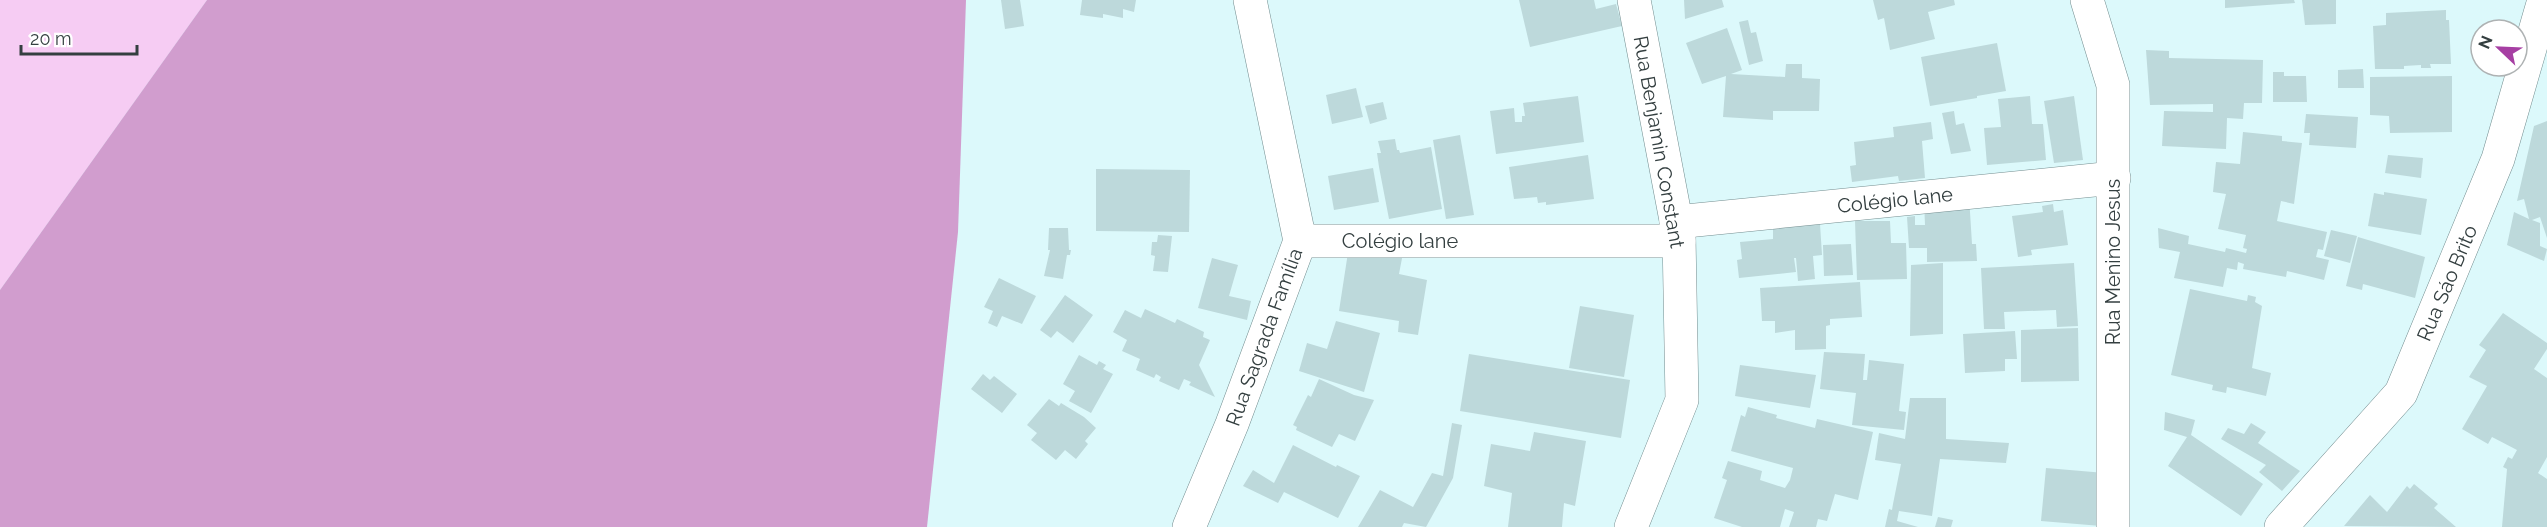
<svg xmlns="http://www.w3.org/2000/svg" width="2547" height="527" font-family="Raleway,sans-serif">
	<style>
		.green { fill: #f6ccf3 }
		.forest { fill: #d19dce }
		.building { fill: #bdd9db }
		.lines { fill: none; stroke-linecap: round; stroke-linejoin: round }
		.street-casing { stroke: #748e90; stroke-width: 34 }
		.street { stroke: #fff; stroke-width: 33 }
		.labels { text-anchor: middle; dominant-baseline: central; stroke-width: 6; stroke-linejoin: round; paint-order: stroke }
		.street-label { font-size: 20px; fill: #343f40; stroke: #fff }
	</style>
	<rect width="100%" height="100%" fill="#dcf9fb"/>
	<polygon class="green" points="0,0 207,0 0,290"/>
	<polygon class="forest" points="207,0 966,0 958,232 927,527 0,527 0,290"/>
	<g class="building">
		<polygon points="1001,0 1020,0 1024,26 1005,29"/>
		<polygon points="1082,0 1136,0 1134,12 1123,9 1123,18 1103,14 1103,18 1080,15"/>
		<polygon points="1519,0 1594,0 1596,9 1616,4 1622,26 1530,47"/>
		<polygon points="1684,0 1722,0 1724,7 1685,19"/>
		<polygon points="1873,0 1954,0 1955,5 1928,12 1935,39 1890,50 1884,18 1878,20"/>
		<polygon points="2225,0 2294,0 2295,3 2225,8"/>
		<polygon points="2302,0 2336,0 2336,24 2305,25"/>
		<polygon points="2446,10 2446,20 2449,20 2451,64 2430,64 2431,68 2421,68 2421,65 2404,66 2404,69 2375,69 2373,26 2386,25 2386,13"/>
		<polygon points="1748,20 1751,33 1756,32 1763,61 1749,65 1739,22"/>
		<polygon points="1727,28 1742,70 1731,74 1785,77 1786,64 1802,64 1802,78 1820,79 1819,111 1773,111 1773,120 1723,117 1726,76 1702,84 1686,43"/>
		<polygon points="1997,43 2006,91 1977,96 1977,98 1930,106 1921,57"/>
		<polygon points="2146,50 2169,51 2169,58 2263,60 2262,103 2244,103 2243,119 2227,118 2226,149 2162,146 2164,111 2213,112 2213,104 2150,105"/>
		<polygon points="2363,69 2364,88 2338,88 2338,70"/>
		<polygon points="2273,72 2284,72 2284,76 2306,76 2307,102 2273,102"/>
		<polygon points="2452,76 2452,132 2390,133 2389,116 2370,115 2370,77"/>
		<polygon points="1356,88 1363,117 1332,124 1326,95"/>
		<polygon points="1578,96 1584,142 1496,154 1490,111 1514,108 1515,122 1522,122 1522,116 1525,116 1523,103"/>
		<polygon points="2030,96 2032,124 2043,124 2046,160 1987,165 1984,128 2001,127 1998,99"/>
		<polygon points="2074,96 2083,160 2054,163 2044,101"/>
		<polygon points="1383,102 1387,119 1370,124 1365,106"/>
		<polygon points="1954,111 1956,125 1964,123 1971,151 1951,154 1942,113"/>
		<polygon points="2306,114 2358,117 2356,148 2309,145 2310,133 2304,133"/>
		<polygon points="2547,121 2547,238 2540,217 2532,220 2540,223 2540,246 2547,249 2544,261 2507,245 2514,212 2529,219 2524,199 2517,201 2534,126"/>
		<polygon points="1931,122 1933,139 1922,141 1925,178 1899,181 1898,176 1852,182 1850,166 1856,165 1854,142 1894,137 1893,127"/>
		<polygon points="2243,132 2282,136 2282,141 2302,143 2294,204 2281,201 2277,221 2327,232 2323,250 2318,249 2316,257 2329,260 2324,280 2287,271 2286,277 2243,269 2244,264 2238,262 2237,270 2227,268 2223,287 2174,278 2180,252 2159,248 2158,228 2189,236 2188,244 2225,252 2226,248 2246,253 2247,249 2243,248 2246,235 2218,229 2226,194 2213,192 2216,162 2240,164"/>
		<polygon points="1460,135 1474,215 1446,219 1433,140"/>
		<polygon points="1395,139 1397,150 1399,150 1400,153 1431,147 1442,209 1389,219 1379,167 1377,153 1381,153 1378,141"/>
		<polygon points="1588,155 1594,199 1546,205 1546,202 1538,203 1537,197 1514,199 1509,167"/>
		<polygon points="2388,155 2423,158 2421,178 2385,173"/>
		<polygon points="1373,168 1379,202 1334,210 1328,176"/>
		<polygon points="1096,169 1190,170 1189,232 1096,231"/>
		<polygon points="2384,192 2427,199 2421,235 2368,226 2374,193 2384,195"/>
		<polygon points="1969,196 1972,244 1976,244 1977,261 1927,262 1927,248 1909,248 1907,217 1915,216 1915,225 1925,225 1924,201"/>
		<polygon points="2053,204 2054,212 2063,210 2068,245 2031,250 2032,255 2018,257 2012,216 2043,212 2042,206"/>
		<polygon points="1855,221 1890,221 1891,243 1906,243 1907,279 1857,280"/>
		<polygon points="1820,224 1822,255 1813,256 1815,279 1798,281 1796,258 1794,258 1796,272 1739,278 1737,260 1742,259 1740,242 1773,239 1773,228"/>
		<polygon points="1049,228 1068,228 1069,250 1071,250 1070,255 1067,255 1063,279 1044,276 1050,250 1048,250"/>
		<polygon points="2331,230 2357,236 2350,263 2324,256"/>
		<polygon points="1158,235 1172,236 1168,272 1153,271 1155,256 1151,255 1152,242 1157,242"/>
		<polygon points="2358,237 2425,257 2415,298 2363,284 2362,290 2346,286"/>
		<polygon points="1851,244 1853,275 1824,276 1823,245"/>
		<polygon points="1349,246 1403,253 1399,274 1427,280 1418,335 1398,332 1399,321 1339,311"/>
		<polygon points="1212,258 1238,265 1229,296 1251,301 1247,320 1198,308"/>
		<polygon points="1943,263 1943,334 1910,336 1911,265"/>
		<polygon points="2074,263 2078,326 2057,327 2056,310 2004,312 2005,329 1984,329 1981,268"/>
		<polygon points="999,278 1036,296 1022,324 1002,316 997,327 988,323 993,311 984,307"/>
		<polygon points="1860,282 1862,317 1830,319 1830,325 1826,326 1826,349 1795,350 1795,330 1775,333 1775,321 1762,321 1760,288"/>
		<polygon points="2190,289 2247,301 2248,295 2256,297 2255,302 2262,306 2252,368 2271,373 2266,396 2227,387 2226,393 2212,390 2213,385 2171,375"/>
		<polygon points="1065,295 1093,315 1073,343 1057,331 1051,338 1040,330"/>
		<polygon points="1580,306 1634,315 1624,377 1569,368"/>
		<polygon points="1145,309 1175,323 1177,319 1204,332 1203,337 1210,340 1199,365 1215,397 1189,385 1191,382 1184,379 1179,390 1159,381 1161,377 1156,374 1154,378 1136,370 1140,359 1122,351 1127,340 1113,332 1125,310 1141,318"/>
		<polygon points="2503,313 2547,343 2547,349 2534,369 2547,378 2547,457 2538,473 2547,479 2547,527 2502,527 2507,469 2503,467 2508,457 2512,459 2517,450 2492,437 2488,444 2462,429 2487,386 2469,377 2486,350 2479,345"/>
		<polygon points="1336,321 1380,333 1364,392 1299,371 1307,343 1327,349"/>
		<polygon points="2078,328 2079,381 2021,382 2021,330"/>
		<polygon points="2015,331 2017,359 2005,359 2005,371 1965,373 1963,334"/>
		<polygon points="1824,352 1865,354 1863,380 1867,380 1869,360 1904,364 1899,411 1906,412 1904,430 1852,425 1856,393 1820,389"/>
		<polygon points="1469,354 1630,380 1621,438 1460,411"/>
		<polygon points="1079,355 1097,365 1099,361 1106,365 1103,369 1113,374 1091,413 1069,401 1075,391 1063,384"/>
		<polygon points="1740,365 1816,375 1810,408 1735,396"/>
		<polygon points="983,374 990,380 994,376 1017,394 1002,413 971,389"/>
		<polygon points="1319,379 1354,395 1374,400 1355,441 1339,434 1332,447 1296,430 1297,427 1293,425 1308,395 1311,397"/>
		<polygon points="1910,398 1946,398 1946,439 2009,443 2006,463 1940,459 1932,516 1899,511 1897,521 1918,527 1885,527 1889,509 1892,510 1893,504 1901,464 1875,460 1879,433 1905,439"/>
		<polygon points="1049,399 1059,406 1061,403 1084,417 1096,428 1085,441 1088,444 1076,459 1065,450 1056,460 1031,440 1037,433 1027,425"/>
		<polygon points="1748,407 1777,415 1776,418 1815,428 1817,419 1873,432 1858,500 1835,494 1827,521 1818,519 1816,527 1789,527 1794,512 1785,509 1780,527 1742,527 1714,518 1727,480 1722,478 1728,461 1762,471 1760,480 1785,488 1790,480 1793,468 1731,451 1741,415 1745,417"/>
		<polygon points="2165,412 2195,420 2191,435 2263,484 2241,516 2168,466 2187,437 2164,430"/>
		<polygon points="1452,423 1462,425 1453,478 1426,527 1404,523 1402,527 1358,527 1380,490 1413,507 1432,473 1443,476"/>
		<polygon points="2251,423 2266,432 2258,443 2300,471 2282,491 2259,472 2266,465 2221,439 2228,428 2244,434"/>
		<polygon points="1534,432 1586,441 1575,506 1564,503 1562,527 1508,527 1512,493 1484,486 1491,444 1530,451"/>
		<polygon points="1293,445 1336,467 1337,465 1360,476 1338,518 1284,492 1278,503 1243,486 1253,470 1274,483"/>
		<polygon points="2046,468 2105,473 2101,526 2041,521"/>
		<polygon points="2414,484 2438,504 2434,508 2456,527 2344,526 2370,495 2387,512 2407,486 2410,489"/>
		<polygon points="1938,517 1953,520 1951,527 1935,527"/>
	</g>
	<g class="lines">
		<defs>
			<g id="street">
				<polyline points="2087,0 2113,85 2113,527"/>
				<polyline points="1676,222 2114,178"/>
				<polyline points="1300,241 1679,241"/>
				<polyline points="1189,527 1232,424 1300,241 1250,0"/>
				<polyline points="1631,527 1682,400 1679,236 1634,0"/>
				<polyline points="2281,527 2401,393 2498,159 2544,0"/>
			</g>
		</defs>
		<use href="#street" class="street-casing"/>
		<use href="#street" class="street"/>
	</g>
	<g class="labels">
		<g class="street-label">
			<text transform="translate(1659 142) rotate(80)">Rua Benjamin Constant</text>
			<text transform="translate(1895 200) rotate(-6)">Colégio lane</text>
			<text x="1400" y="241">Colégio lane</text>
			<text transform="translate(2113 262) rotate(-90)">Rua Menino Jesus</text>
			<text transform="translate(2447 283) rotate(-67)">Rua Sáo Brito</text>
			<text transform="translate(1264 337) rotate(-70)">Rua Sagrada Família</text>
		</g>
	</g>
	<g transform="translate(2499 48) rotate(293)"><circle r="28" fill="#ffffff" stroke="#aeb2b3" stroke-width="1.5"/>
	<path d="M0-4.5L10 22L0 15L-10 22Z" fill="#a63fa3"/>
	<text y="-9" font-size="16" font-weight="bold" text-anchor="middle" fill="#343f40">N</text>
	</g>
	<path d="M21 45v9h116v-9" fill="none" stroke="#343f40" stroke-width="3"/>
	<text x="30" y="45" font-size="18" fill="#343f40" stroke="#ffffff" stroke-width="4.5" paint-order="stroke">20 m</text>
</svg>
